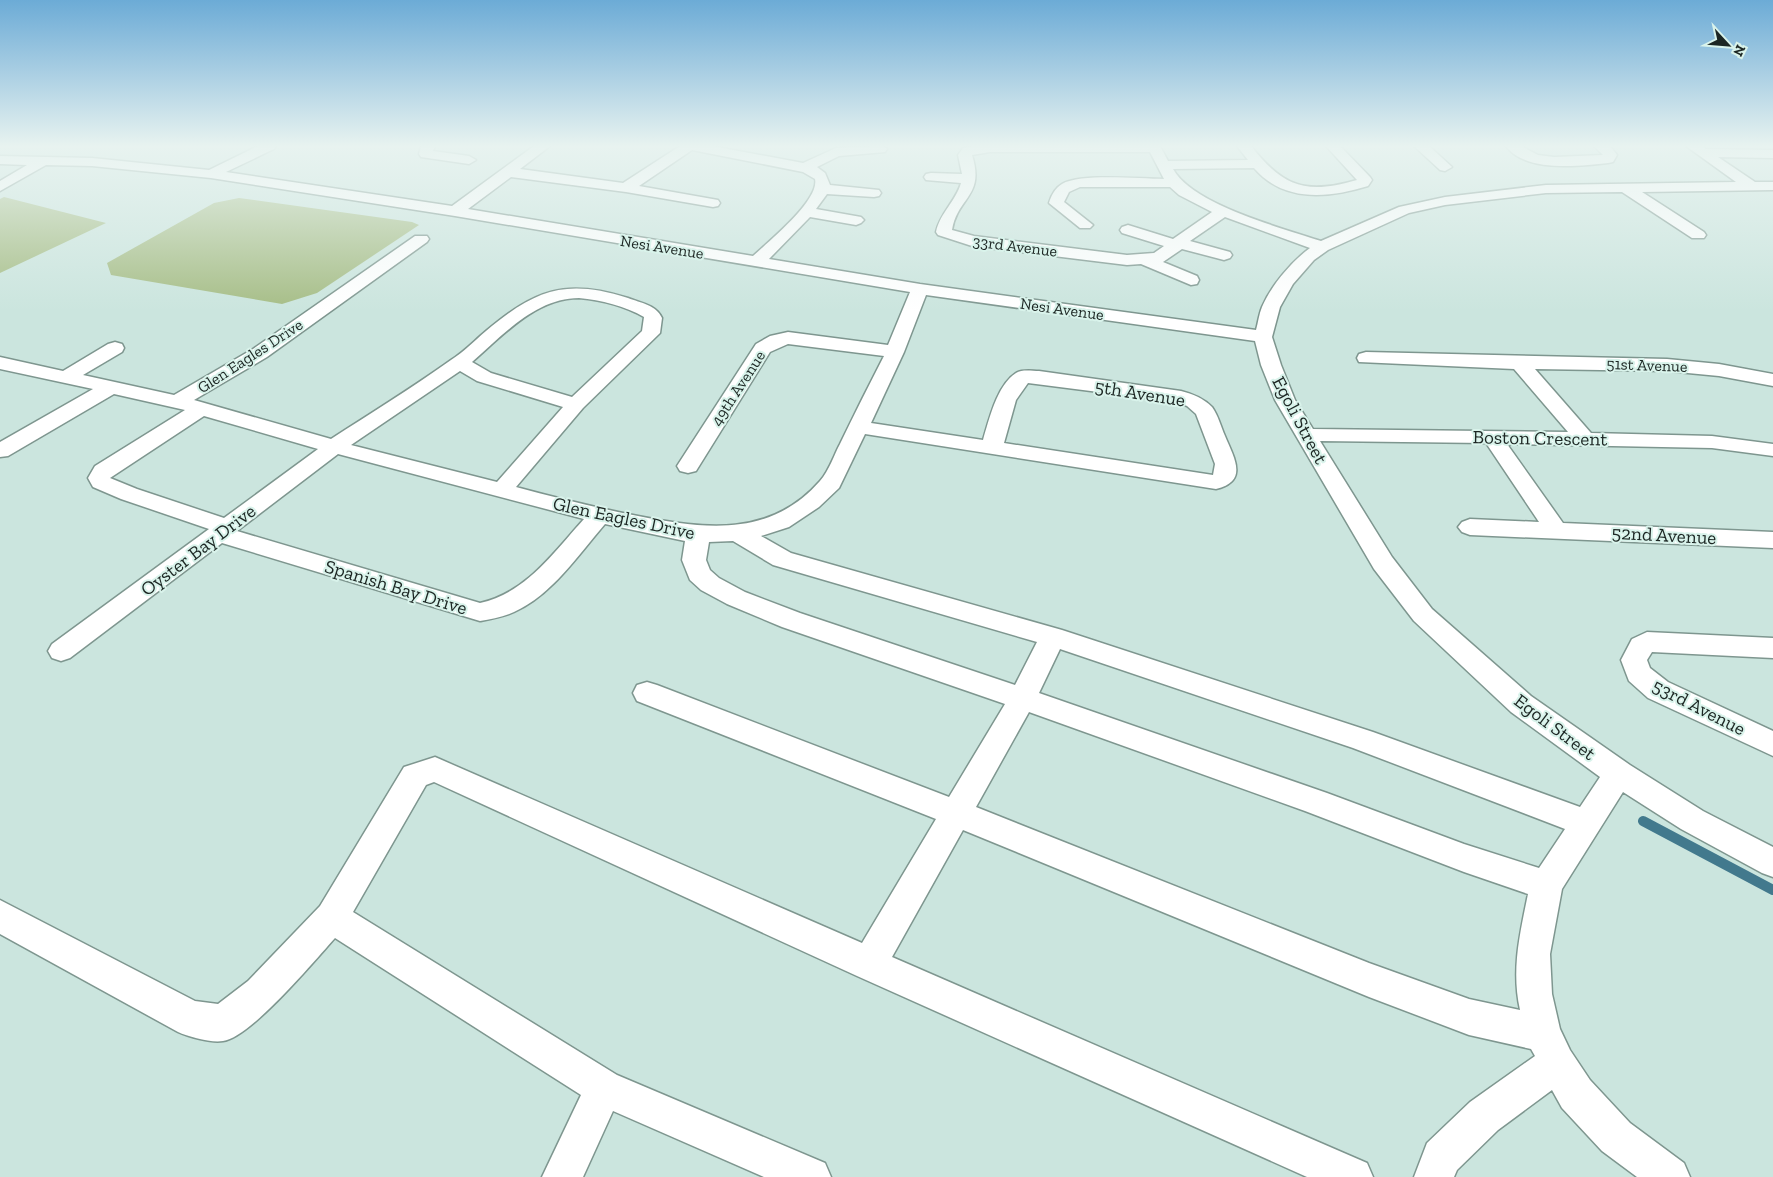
<svg xmlns="http://www.w3.org/2000/svg" width="1773" height="1177" font-family="'Zilla Slab',serif">
	<style>
		.green { fill: #a6bd86 }
		.lines { fill: none; stroke-linecap: round; stroke-linejoin: round }
		.stream { stroke: #42798d; stroke-width: 10 }
		.minor-casing { stroke: #7e968f; stroke-width: 3 }
		.minor { fill: #fff; fill-rule: evenodd }
		.labels { text-anchor: middle; dominant-baseline: central; stroke-width: 4; stroke-linejoin: round; paint-order: stroke }
		.far-street-label { font-size: 16px; fill: #1c2623; stroke: #d9f3eb }
		.street-label { font-size: 19px; fill: #1c2623; stroke: #d9f3eb }
	</style>
	<rect width="100%" height="100%" fill="#cbe5de"/>
	<g class="green">
		<polygon points="4,197 106,223 0,273 0,199"/>
		<polygon points="239,198 412,222 419,225 317,293 282,304 111,275 107,263 214,203"/>
	</g>
	<g class="lines">
		<polyline class="stream" points="1643,821 1773,890"/>
		<defs>
			<g id="minor">
				<path d="M258,146H276L274,149L226,172L452,206L534,146H550L520,169L623,183L680,146H712L803,163L836,148L884,146L887,149L885,152L839,156L817,167L825,173L830,185L879,190L881,193L879,196L874,197L827,194L816,209L861,217L864,220L861,223L856,225L810,217L769,259L920,284L1256,330C1258,323 1259,314 1262,307C1271,286 1291,262 1310,248L1225,217L1190,241L1230,252L1232,255L1230,258L1224,260L1182,249L1163,262L1197,276L1199,280L1197,284L1191,285L1141,264L1127,265L972,246L938,235L936,232C940,213 956,201 961,183L926,180L924,177L926,174L931,173L962,174L958,155L963,148L975,146H1160L1168,161L1248,160L1237,146H1251C1283,187 1306,195 1357,180L1326,146H1340L1370,177L1372,180L1368,186C1329,198 1284,203 1254,168L1173,169C1193,205 1282,228 1321,241L1399,207L1445,197L1546,185L1736,182L1686,146H1702L1706,149L1773,150V158L1718,157L1755,182H1773V190L1642,192L1704,232L1706,235L1704,238H1692L1622,192L1546,193L1445,205L1409,213L1328,250L1314,260L1293,284L1280,307L1272,337L1281,365L1295,400L1313,429L1568,432L1514,369L1359,362L1357,358L1359,354L1366,352L1667,359L1719,364L1773,374V386L1719,376L1667,371L1535,369L1591,433L1712,436L1773,444V456L1712,448L1507,444L1563,523L1773,532V548L1470,535L1462,532L1458,527L1462,522L1470,519L1539,522L1486,443L1320,441L1392,557L1432,609L1531,696L1630,765L1703,811L1773,847V877L1762,873L1681,829L1623,792L1562,889L1550,954L1552,994L1560,1029L1570,1050L1590,1080L1630,1123L1684,1163L1690,1177H1637L1602,1151L1562,1108L1552,1090L1498,1130L1457,1170L1454,1177H1414L1427,1143L1470,1102L1535,1056L1531,1049L1469,1035L1369,997L963,830L892,957L1367,1163L1373,1177H1307L857,976L434,782L426,785L353,912L617,1075L825,1163L831,1177H764L613,1111L583,1177H542L581,1095L335,938C315,960 250,1038 223,1041C211,1043 189,1037 178,1032L0,934V900L195,1001L218,1004L248,981L320,906L404,767L435,757L862,943L936,819L637,701L633,693L637,685L647,682L657,685L949,797L1005,704L782,627L727,604L701,590L690,580L682,560L685,541L605,524C578,555 552,595 514,612C503,617 491,619 480,621L222,543L70,658L61,661L52,658L48,651L52,644L209,529L121,499L93,487L88,478L95,466L185,410L114,394L8,456L0,457V442L93,389L0,369V357L63,371L108,344L115,342L122,344L124,348L122,352L83,375L174,395L253,349L415,236H427L429,239L427,242L267,357L194,400L331,439C371,413 412,388 451,360C464,352 474,341 486,331C535,290 565,278 628,298C641,303 656,305 662,318L660,333L583,408L516,487C557,498 597,508 638,516C705,529 770,538 820,481C829,471 834,455 840,444C854,415 869,385 884,356L788,344L770,352L696,471L688,473L680,471L677,466L756,344L770,336L788,332L888,345L910,292L455,216L211,178L92,166L46,165L0,191V181L27,165L0,164V156L92,158L209,170ZM692,150L803,172L815,179C820,200 768,242 753,256L468,209L511,177L626,192L713,207L718,206L720,203L718,200L639,186ZM990,152H1150L1164,179C1140,179 1081,173 1062,184C1055,188 1051,196 1049,203L1080,228H1090L1093,225L1064,202L1069,192L1080,187H1170L1179,195L1212,212L1173,239L1128,225L1122,227L1120,230L1122,233L1164,246L1154,253L1127,255L974,236L952,230C958,196 985,197 972,155ZM926,295L1255,341L1261,365L1275,400L1374,569L1414,621L1511,712L1600,777L1580,807L1373,732L1062,630L791,553L761,536L789,527L819,507L839,488L865,434L1216,489C1249,481 1234,458 1225,436C1221,427 1218,415 1212,407C1203,398 1193,394 1181,391L1039,371C1032,371 1022,369 1016,373C997,385 989,420 983,440L871,423L904,352ZM579,298C601,300 625,306 644,317L642,331L572,397L491,373L472,362C503,335 536,298 579,298ZM460,371L477,381L563,407L497,482L351,445ZM1028,383L1177,402L1187,406L1196,414L1215,464L1213,475L1004,443L1016,400ZM204,416L318,449L224,518L137,489L110,478ZM338,454L584,519C554,552 526,593 480,603L237,531ZM733,541L773,565L1037,642L1015,685L800,613L745,592L719,578L710,570L706,560L709,542ZM1060,649L1353,748L1565,829L1539,868L1464,844L1327,793L1039,693ZM1029,712L1305,811L1464,872L1528,894C1520,933 1511,970 1520,1010L1469,999L1369,963L976,807Z"/>
				<polygon points="421,146 435,146 433,151 469,156 476,160 469,164 421,157 419,154"/>
				<polygon points="1414,146 1429,146 1452,167 1445,171 1440,170"/>
				<path d="M1506,146H1521L1538,155L1554,157L1603,155L1594,146H1610L1617,155L1613,162L1608,163C1579,166 1526,173 1506,146Z"/>
				<polygon points="1647,632 1773,638 1773,658 1652,652 1647,660 1650,668 1668,682 1773,731 1773,756 1648,698 1629,681 1621,660 1632,639"/>
			</g>
		</defs>
		<use href="#minor" class="minor-casing"/>
		<use href="#minor" class="minor"/>
	</g>
	<linearGradient id="sky" x2="0" y2="1"><stop stop-color="#6cabd6"/><stop offset="0.47" stop-color="#e8f3f0"/><stop offset="1" stop-color="#e8f3f0" stop-opacity="0"/></linearGradient>
	<rect width="1773" height="311" fill="url(#sky)"/>
	<g class="labels">
		<g class="far-street-label">
			<text transform="translate(1015 246) rotate(7)">33rd Avenue</text>
			<text transform="translate(662 247) rotate(9)">Nesi Avenue</text>
			<text transform="translate(1062 309) rotate(8)">Nesi Avenue</text>
			<text transform="translate(250 356) rotate(-33)">Glen Eagles Drive</text>
			<text transform="translate(1647 365) rotate(2)">51st Avenue</text>
			<text transform="translate(738 388) rotate(-57)">49th Avenue</text>
		</g>
		<g class="street-label">
			<text transform="translate(1140 393) rotate(9)">5th Avenue</text>
			<text transform="translate(1300 420) rotate(62)">Egoli Street</text>
			<text transform="translate(1540 438) rotate(1)">Boston Crescent</text>
			<text transform="translate(624 518) rotate(12)">Glen Eagles Drive</text>
			<text transform="translate(1664 535) rotate(3)">52nd Avenue</text>
			<text transform="translate(198 550) rotate(-37)">Oyster Bay Drive</text>
			<text transform="translate(396 587) rotate(17)">Spanish Bay Drive</text>
			<text transform="translate(1699 707) rotate(27)">53rd Avenue</text>
			<text transform="translate(1555 727) rotate(37)">Egoli Street</text>
		</g>
	</g>
	<g transform="translate(1728 45) rotate(116)" stroke="#d9f3eb" stroke-width="4" paint-order="stroke">
	<path d="M0-4L9 19L0 12L-9 19Z" fill="#1c2623"/>
	<text y="-8" font-size="14" font-weight="bold" text-anchor="middle" fill="#1c2623">N</text>
	</g>
</svg>
